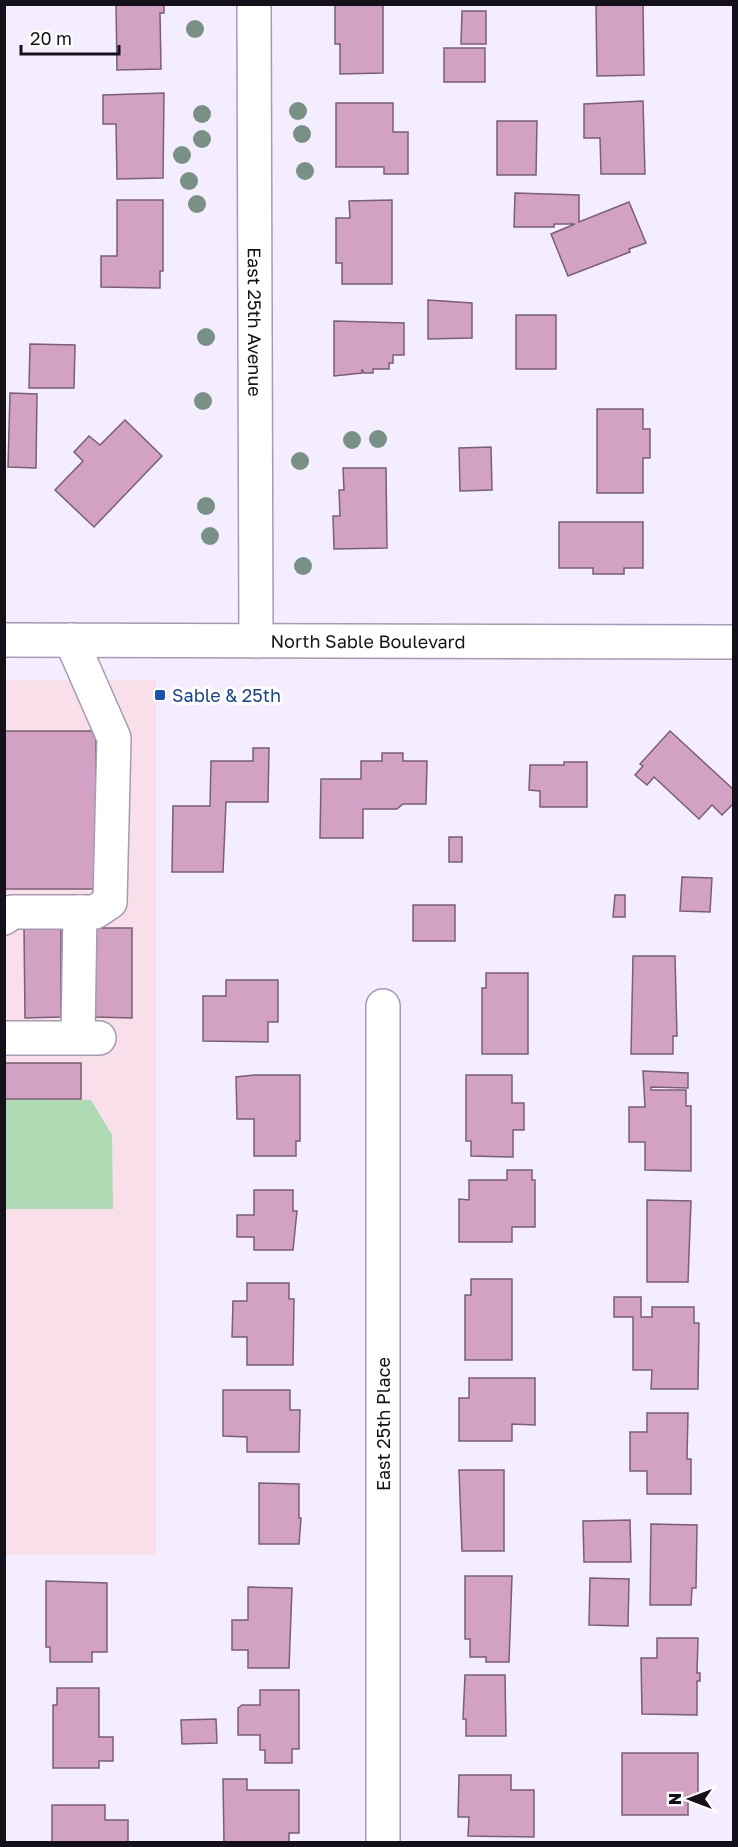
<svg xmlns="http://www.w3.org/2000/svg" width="738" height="1847" font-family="'Golos Text',sans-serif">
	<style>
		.education { fill: #f8dfea }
		.green { fill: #afdbb4 }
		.building { fill: #d2a1c4; stroke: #786071; stroke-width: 1.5 }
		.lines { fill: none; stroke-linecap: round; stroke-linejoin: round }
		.minor-casing { stroke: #a49ab5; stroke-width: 36 }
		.minor { stroke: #fff; stroke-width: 33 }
		.tree { fill: #799184 }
		.transit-dot { fill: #1a4fb4; stroke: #fefefe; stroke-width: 2 }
		.labels { text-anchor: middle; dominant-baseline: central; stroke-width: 6; stroke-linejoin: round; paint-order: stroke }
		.street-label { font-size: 18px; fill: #15111a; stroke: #fefefe }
		.transit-label { font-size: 18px; fill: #164399; stroke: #fefefe; text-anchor: start }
	</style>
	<rect width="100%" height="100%" fill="#f4edff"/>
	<rect class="education" x="5" y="680" width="151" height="875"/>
	<polygon class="green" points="5,1099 91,1100 112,1135 113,1209 5,1209"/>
	<g class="building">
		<polygon points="116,4 164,4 164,13 160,13 161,69 117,70"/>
		<polygon points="335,4 383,4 383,73 340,74 340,44 335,44"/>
		<polygon points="596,5 643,5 644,75 597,76"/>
		<polygon points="462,11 486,11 486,44 461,44"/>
		<rect x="444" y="48" width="41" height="34"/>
		<polygon points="164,93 163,178 117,179 116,124 103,124 103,95"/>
		<polygon points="643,101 645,174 601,174 600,138 584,138 584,104"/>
		<polygon points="336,103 393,103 393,132 408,132 408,174 384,174 384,167 336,167"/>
		<polygon points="497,121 537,121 536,175 497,175"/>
		<polygon points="515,193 579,195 579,222 629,202 646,243 629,249 630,252 568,276 551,234 575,224 554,224 554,227 514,227"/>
		<polygon points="117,200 163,200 163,271 160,271 160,288 101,287 101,256 117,256"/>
		<polygon points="392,200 392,284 342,284 342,263 336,263 336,218 350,218 349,201"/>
		<polygon points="428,300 472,303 472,338 428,339"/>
		<rect x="516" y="315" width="40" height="54"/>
		<polygon points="334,321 404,323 404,355 393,355 393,363 389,363 389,369 373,369 373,373 364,373 362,369 362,373 334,376"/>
		<polygon points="30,344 75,345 74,388 29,388"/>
		<polygon points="10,393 37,394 36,468 8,467"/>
		<polygon points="597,409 643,409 643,429 650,429 650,458 643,458 643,493 597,493"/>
		<polygon points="125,420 162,456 94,527 55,490 83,461 74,452 89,436 100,445"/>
		<polygon points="491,447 492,490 460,491 459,448"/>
		<polygon points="343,468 386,468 387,548 334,549 333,516 340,516 339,490 344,490"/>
		<polygon points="559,522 643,522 643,568 624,568 624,574 593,574 593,568 559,568"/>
		<rect x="4" y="731" width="92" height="158"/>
		<polygon points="670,731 734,790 734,803 722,815 712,805 699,819 654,777 647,785 635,775 643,766 640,764"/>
		<polygon points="253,748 269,748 268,802 226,802 223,872 172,872 173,806 210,806 211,761 253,761"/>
		<polygon points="382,753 403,753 403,761 427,761 426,804 403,804 397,809 363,809 363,838 320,838 321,779 361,779 361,761 382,761"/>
		<polygon points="564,762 587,762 587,807 540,807 540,791 529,790 530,765 564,765"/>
		<rect x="449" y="837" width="13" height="25"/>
		<polygon points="682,877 712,878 710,912 680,911"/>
		<polygon points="615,895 625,895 625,917 613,917"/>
		<rect x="413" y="905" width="42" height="36"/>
		<polygon points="24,928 61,928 61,1017 25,1018"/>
		<polygon points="96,928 132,928 132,1018 95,1017"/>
		<polygon points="633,956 675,956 677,1036 673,1036 673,1054 631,1054"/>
		<polygon points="486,973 528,973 528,1054 482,1054 482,988 486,988"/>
		<polygon points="226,980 278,980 278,1022 268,1022 268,1042 203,1041 203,996 226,996"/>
		<rect x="4" y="1063" width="77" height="36"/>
		<polygon points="643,1071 688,1073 688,1088 651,1087 651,1090 686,1090 686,1106 691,1106 691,1171 645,1170 645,1142 629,1142 629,1107 645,1107"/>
		<polygon points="254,1075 300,1075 300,1141 296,1141 296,1156 254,1156 254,1119 237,1119 236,1077"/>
		<polygon points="466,1075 512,1075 512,1103 524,1103 524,1130 513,1130 513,1157 471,1156 471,1141 466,1141"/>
		<polygon points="507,1170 532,1170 532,1180 535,1180 535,1227 512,1227 512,1242 459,1242 459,1199 469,1200 469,1180 507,1180"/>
		<polygon points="254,1190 293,1190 293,1211 297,1211 293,1250 254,1250 254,1237 237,1237 237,1215 254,1215"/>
		<polygon points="647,1200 691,1201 688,1282 647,1282"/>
		<polygon points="471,1279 512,1279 512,1360 465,1360 465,1295 471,1295"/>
		<polygon points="247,1283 289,1283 289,1299 294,1299 293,1365 247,1365 247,1337 232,1337 233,1301 247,1301"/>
		<polygon points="614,1297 641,1297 641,1317 652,1317 652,1307 694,1307 694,1323 699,1323 698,1389 651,1389 652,1370 633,1370 633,1317 614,1317"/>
		<polygon points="469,1378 535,1378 535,1425 512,1424 512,1441 459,1441 459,1398 469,1398"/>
		<polygon points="223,1390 290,1390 290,1410 300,1410 299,1452 247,1452 247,1437 223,1436"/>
		<polygon points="647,1413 688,1413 687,1459 691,1459 691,1494 647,1494 647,1471 630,1471 630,1432 647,1432"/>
		<polygon points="459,1470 504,1470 504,1551 462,1551"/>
		<polygon points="259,1483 299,1484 299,1518 301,1518 299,1544 259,1544"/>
		<polygon points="630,1520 631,1562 584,1562 583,1521"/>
		<polygon points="651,1524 697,1525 696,1588 692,1588 691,1605 650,1605"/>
		<polygon points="465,1576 512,1576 509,1662 486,1662 486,1657 470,1657 470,1639 465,1639"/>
		<polygon points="590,1578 629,1579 628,1626 589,1625"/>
		<polygon points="46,1581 107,1583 107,1652 92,1652 92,1662 50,1662 50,1647 46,1647"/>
		<polygon points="248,1587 292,1588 289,1668 248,1668 248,1650 232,1650 232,1620 248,1620"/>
		<polygon points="657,1638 698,1638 697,1673 700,1673 700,1681 697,1681 697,1715 642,1714 641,1658 657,1658"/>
		<polygon points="465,1675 505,1675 506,1736 466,1736 466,1719 463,1719"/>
		<polygon points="57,1688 99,1688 99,1737 113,1737 113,1761 99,1761 99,1768 53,1768 53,1705 57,1705"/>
		<polygon points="260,1690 299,1690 299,1749 292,1749 292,1763 265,1763 265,1750 260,1750 260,1735 238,1735 238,1708 242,1705 260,1705"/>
		<polygon points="216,1719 217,1743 182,1744 181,1720"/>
		<polygon points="622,1753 698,1753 698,1796 688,1796 688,1815 622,1815"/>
		<polygon points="459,1775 511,1775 511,1790 534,1790 534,1837 468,1836 469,1817 458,1817"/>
		<polygon points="223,1779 247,1779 247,1790 299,1790 299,1833 289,1833 289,1842 224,1842"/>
		<polygon points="52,1805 105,1805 105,1820 128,1820 128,1842 52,1842"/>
	</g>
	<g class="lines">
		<defs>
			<g id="minor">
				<path id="s1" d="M254,4L256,641"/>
				<path id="s2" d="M4,640L734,642"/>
				<polyline points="4,918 12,912 95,912 110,902 114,738 71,640"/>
				<polyline points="383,1006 383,1842"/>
				<polyline points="78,1037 80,912"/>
				<polyline points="4,1038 99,1038"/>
			</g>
		</defs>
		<use href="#minor" class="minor-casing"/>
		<use href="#minor" class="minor"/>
	</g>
	<g class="tree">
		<circle cx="195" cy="29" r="9"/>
		<circle cx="298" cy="111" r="9"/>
		<circle cx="202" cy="114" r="9"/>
		<circle cx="302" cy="134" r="9"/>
		<circle cx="202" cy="139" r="9"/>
		<circle cx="182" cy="155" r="9"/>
		<circle cx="305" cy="171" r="9"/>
		<circle cx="189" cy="181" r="9"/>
		<circle cx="197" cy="204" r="9"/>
		<circle cx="206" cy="337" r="9"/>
		<circle cx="203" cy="401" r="9"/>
		<circle cx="378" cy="439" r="9"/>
		<circle cx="352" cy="440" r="9"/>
		<circle cx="300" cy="461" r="9"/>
		<circle cx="206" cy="506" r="9"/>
		<circle cx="210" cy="536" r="9"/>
		<circle cx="303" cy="566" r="9"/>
	</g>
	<rect class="transit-dot" x="154" y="689" width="12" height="12" rx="3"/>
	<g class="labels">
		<g class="street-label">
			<text stroke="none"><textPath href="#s1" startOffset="318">East 25th Avenue</textPath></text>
			<text stroke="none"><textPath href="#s2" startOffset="364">North Sable Boulevard</textPath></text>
			<text transform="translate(383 1424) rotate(-90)">East 25th Place</text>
		</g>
		<g class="transit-label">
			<text x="172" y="695">Sable &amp; 25th</text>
		</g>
	</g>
	<rect width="738" height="1847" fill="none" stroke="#15111a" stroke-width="12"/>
	<g transform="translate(690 1799) rotate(270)" stroke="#fefefe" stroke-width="4.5" paint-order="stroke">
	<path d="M0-4.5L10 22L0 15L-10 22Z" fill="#15111a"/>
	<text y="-9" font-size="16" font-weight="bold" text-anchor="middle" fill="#15111a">N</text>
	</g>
	<path d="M21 45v9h98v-9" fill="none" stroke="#15111a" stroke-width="3"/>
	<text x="30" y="45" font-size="18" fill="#15111a" stroke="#fefefe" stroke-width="4.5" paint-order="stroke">20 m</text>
</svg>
